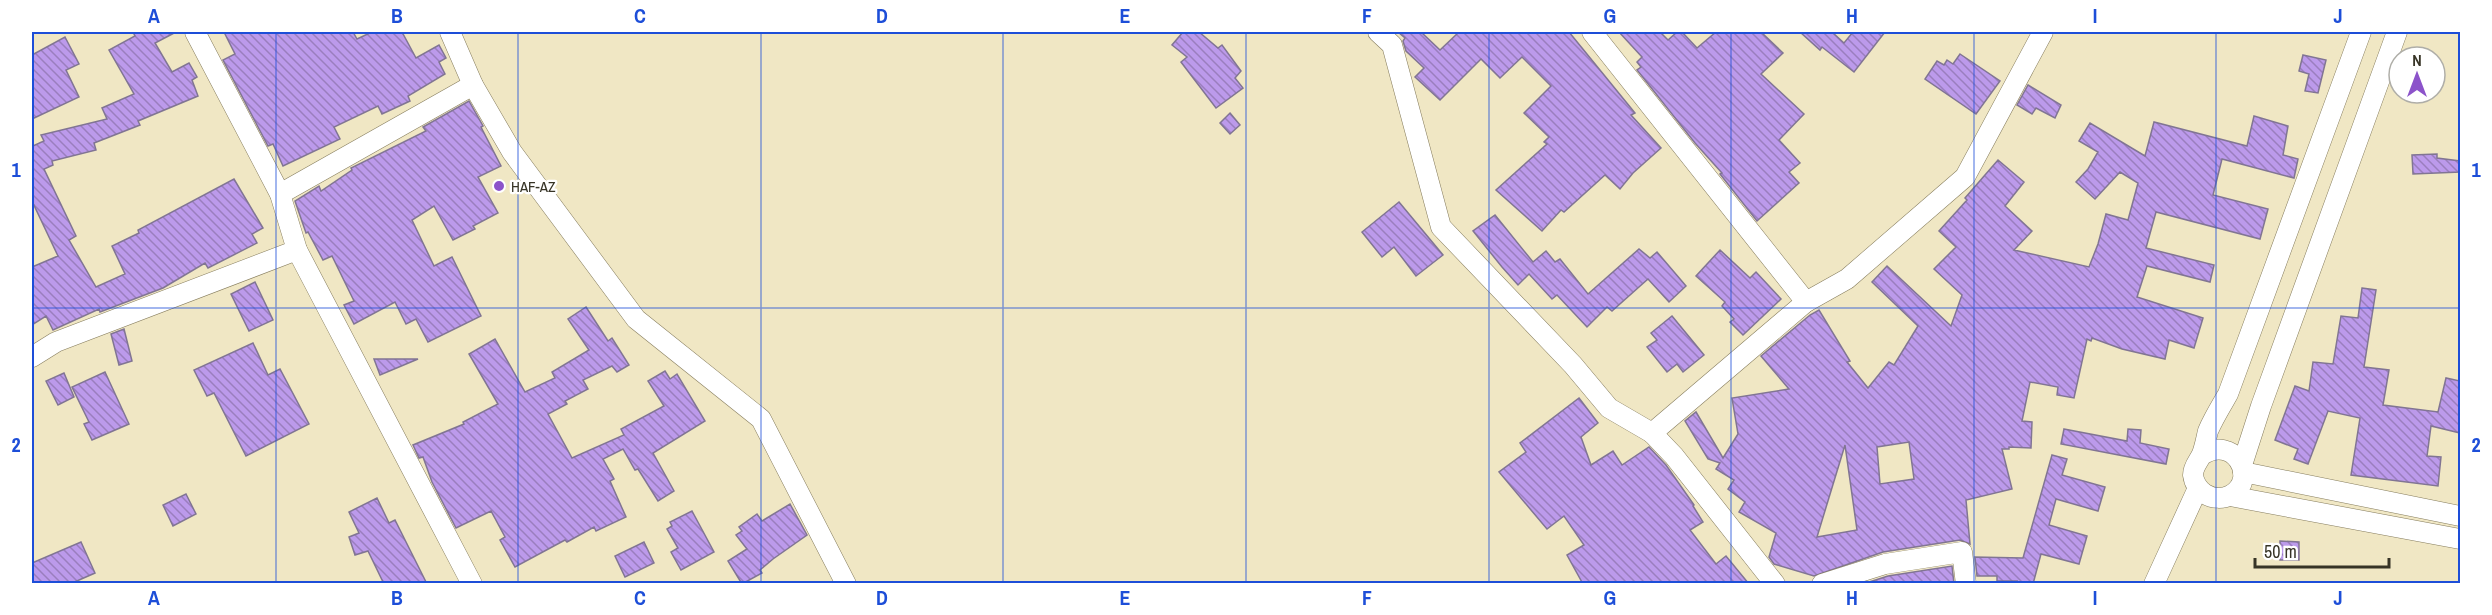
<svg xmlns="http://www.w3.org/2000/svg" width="2492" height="615" font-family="'Archivo Narrow',sans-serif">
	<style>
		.building { fill: url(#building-back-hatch); stroke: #817593; stroke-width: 1.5; fill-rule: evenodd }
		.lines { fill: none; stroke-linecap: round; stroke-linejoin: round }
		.minor-casing { stroke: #867d5e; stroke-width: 21 }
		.minor { stroke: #fff; stroke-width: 20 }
		.grid { fill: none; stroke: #1d4ed8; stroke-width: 1.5; stroke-opacity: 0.55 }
		.poi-dot { fill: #8c53ca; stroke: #fff; stroke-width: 2 }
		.labels { text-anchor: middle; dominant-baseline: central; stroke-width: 4.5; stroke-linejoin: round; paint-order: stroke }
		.poi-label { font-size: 15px; fill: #373426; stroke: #fff; text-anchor: start }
		.neatline { fill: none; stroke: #1d4ed8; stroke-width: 2 }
		.grid-label { font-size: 20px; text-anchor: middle; font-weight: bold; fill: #1d4ed8 }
	</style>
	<defs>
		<pattern id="building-back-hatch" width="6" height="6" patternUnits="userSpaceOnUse" patternTransform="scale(1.5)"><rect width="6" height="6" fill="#bc9aeb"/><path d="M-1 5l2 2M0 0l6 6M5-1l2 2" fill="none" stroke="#9a7ebe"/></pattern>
	</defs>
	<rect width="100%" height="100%" fill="#f0e7c4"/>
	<g class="building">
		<polygon points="133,32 176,32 155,43 172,72 189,63 197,77 192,80 198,96 138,121 140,125 94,143 96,150 52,161 53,165 44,169 76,236 69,240 96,287 125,274 112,246 139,233 138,230 234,179 263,228 252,234 257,243 208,268 205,263 163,288 100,312 99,309 53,330 46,316 32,325 32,267 58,256 32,201 32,144 33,146 44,141 41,135 107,119 102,108 134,94 109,50 135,36"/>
		<polygon points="224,32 353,32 357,39 372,32 402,32 416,58 439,45 446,58 439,62 445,74 408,96 410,101 382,114 378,106 334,127 340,139 283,166 273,144 268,146 223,60 235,54"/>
		<polygon points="1183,32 1199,32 1218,48 1222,45 1241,71 1235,78 1243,88 1216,108 1181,62 1187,57 1172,45"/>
		<polygon points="1398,32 1421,32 1440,50 1459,32 1569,32 1635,113 1631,115 1661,148 1633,173 1620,189 1605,175 1564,212 1561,210 1542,231 1496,190 1547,144 1544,142 1549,137 1524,113 1551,86 1522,57 1500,78 1481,59 1440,100 1415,77 1424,68 1406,51 1403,41 1405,38"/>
		<polygon points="1619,32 1660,32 1668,40 1677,32 1682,32 1697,48 1716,32 1761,32 1783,53 1761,74 1804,114 1779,140 1800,163 1789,172 1799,183 1757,221 1720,174 1722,173 1695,143 1637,70 1641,67 1637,62 1642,57"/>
		<polygon points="1800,32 1832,32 1844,43 1853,32 1885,32 1854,72 1822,47 1820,50"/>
		<polygon points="65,37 79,64 66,70 79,97 32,119 32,55"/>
		<polygon points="1960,54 2000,81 1976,114 1925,79 1937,61 1944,65 1947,60 1953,64"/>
		<polygon points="2303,55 2326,60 2318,93 2305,91 2309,74 2299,71"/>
		<polygon points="2028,85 2061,105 2055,118 2036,108 2032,114 2017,105"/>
		<polygon points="469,101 483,126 481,127 501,166 478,177 498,213 473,226 475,229 453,240 434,206 412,220 434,266 452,257 481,316 428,342 416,319 406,324 395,302 354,324 344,305 354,301 332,256 323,260 308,232 306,233 295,201 319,186 321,191 352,170 351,168 426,131 423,127"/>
		<polygon points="1230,113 1240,125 1230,134 1220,123"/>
		<path d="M2254,116L2288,126L2283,155L2298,159L2294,178L2222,159L2213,195L2268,209L2260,239L2156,212L2146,248L2214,265L2210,282L2147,266L2137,297L2203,318L2194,348L2169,340L2165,359L2122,349L2092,338L2091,341L2087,339L2074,398L2057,395L2058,387L2030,382L2022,421L2032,422L2031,448L2009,447V449H2002L2012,489L1966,500L1970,544L1960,540L1883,552L1814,576L1774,564L1769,557L1776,533L1739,512L1745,502L1728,489L1734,480L1716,469L1720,463L1708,459L1685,421L1696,412L1723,458L1738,434L1732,398L1789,389L1761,356L1810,315L1819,310L1850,361L1847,362L1868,388L1889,362L1894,365L1918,326L1872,282L1887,266L1951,326L1962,295L1934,269L1956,247L1939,231L1967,200L1965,198L1998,160L2024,182L2005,206L2032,231L2014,250L2089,267L2098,244L2106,214L2128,220L2138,183L2120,172L2095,199L2076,182L2088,169L2098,152L2079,141L2090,123L2145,156L2154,122L2247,146ZM1909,442L1914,479L1880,484L1877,447ZM1845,445L1857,530L1817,537Z"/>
		<polygon points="2437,154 2437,158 2460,161 2460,172 2413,174 2412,155"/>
		<polygon points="1399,202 1443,255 1416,276 1394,247 1382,257 1362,232"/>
		<polygon points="1495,215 1533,262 1546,251 1555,262 1560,259 1588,294 1639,249 1650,258 1657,252 1686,286 1669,302 1648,279 1612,311 1607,307 1587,327 1557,295 1552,299 1529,274 1518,285 1502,267 1473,231"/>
		<polygon points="1720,250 1750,278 1756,272 1781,299 1743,335 1730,322 1734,319 1722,306 1725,302 1696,276"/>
		<polygon points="255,282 273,320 249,331 231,294"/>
		<polygon points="2362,288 2376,290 2364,367 2389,370 2383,405 2438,412 2446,378 2460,381 2460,433 2431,426 2427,456 2441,457 2438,486 2351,475 2360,418 2328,411 2308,464 2294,459 2298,449 2275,440 2295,386 2309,391 2313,362 2333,364 2341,316 2358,318"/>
		<polygon points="586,307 608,341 612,338 629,365 617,372 612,366 583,380 588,389 565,401 567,404 548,414 572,458 624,435 621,429 664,406 648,381 665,371 670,379 677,374 705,421 653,453 674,491 658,501 638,469 635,470 623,449 603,459 614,479 610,481 626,517 596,531 594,527 567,542 565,540 515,567 500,540 505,537 491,511 456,528 432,482 423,457 419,458 413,445 464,424 463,422 498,404 469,354 495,339 525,392 555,378 552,372 589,350 568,319"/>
		<polygon points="1672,316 1704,355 1683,372 1677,364 1667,372 1647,347 1657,340 1651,333"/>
		<polygon points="124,329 132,361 119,365 111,334"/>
		<polygon points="253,343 268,375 280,369 309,424 246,456 214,393 207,396 194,370"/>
		<polygon points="374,359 418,359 380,375"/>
		<polygon points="105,372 129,424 92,440 84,424 89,422 72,387"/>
		<polygon points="64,373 74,397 58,405 46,381"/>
		<polygon points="1579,398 1598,423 1581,437 1591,465 1613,451 1622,465 1649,447 1666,465 1694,505 1693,506 1703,522 1690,530 1716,564 1726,556 1749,584 1583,584 1567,555 1584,545 1564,516 1547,529 1499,472 1526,452 1520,443"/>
		<polygon points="2064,429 2127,441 2128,429 2141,430 2140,443 2169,449 2166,464 2061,444"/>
		<polygon points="2052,455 2067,459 2062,475 2105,487 2098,511 2056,499 2049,525 2087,536 2079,564 2041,554 2033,584 2016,584 2017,581 1997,581 1997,576 1977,576 1975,557 2023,558"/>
		<polygon points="186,494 196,514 173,526 163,505"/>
		<polygon points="377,498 389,523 395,520 427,584 384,584 368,551 355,555 349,537 359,533 349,512"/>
		<polygon points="790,504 807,535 773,559 760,570 762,573 742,584 728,561 747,549 736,535 742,531 739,527 757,514 762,521"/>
		<polygon points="692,511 714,552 681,570 671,552 678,548 667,529 672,526 670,522"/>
		<polygon points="2280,541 2299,542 2299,560 2280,560"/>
		<polygon points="81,542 95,573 70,584 32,584 32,563"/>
		<polygon points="644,542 654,563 625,577 615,556"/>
		<polygon points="1952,566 1954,584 1863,584 1888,576"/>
	</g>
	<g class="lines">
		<defs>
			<g id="minor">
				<polyline points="195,32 280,194 297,250 472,584"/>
				<polyline points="450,32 473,85 512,152 636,319 761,419 846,584"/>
				<polyline points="1378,32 1392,45 1441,227 1573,365 1609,408 1652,433"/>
				<polyline points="1592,32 1806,302"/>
				<polyline points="280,194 473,85"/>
				<polyline points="32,357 56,342 297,250"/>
				<path d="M2201,456C2233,433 2260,478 2231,495C2223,499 2213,499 2205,494C2199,490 2194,483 2193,475C2193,466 2199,461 2202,454C2205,446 2206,439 2208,431C2213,419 2221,406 2228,394L2361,32"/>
				<polyline points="2242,465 2261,406 2397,32"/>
				<polyline points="2243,472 2460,516"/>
				<polyline points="2230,496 2460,539"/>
				<polyline points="1775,584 1674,456 1652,433 1806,302 1847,279 1965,177 2043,32"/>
				<polyline points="1822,584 1885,564 1962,552 1966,584"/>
				<polyline points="2154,584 2198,488"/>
			</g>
		</defs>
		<use href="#minor" class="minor-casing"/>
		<use href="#minor" class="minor"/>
	</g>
	<path class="grid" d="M276,32V584M518,32V584M761,32V584M1003,32V584M1246,32V584M1489,32V584M1731,32V584M1974,32V584M2216,32V584M32,308H2460"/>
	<circle class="poi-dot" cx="499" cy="186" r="6"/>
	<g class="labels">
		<g class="poi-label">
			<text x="511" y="186">HAF-AZ</text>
		</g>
	</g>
	<rect width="2492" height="615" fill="none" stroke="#ffffff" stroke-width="66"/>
	<g transform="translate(2417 75)"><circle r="28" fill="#ffffff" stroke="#afaea8" stroke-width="1.5"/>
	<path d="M0-4.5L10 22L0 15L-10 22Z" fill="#8c53ca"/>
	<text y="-9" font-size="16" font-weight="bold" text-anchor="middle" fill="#373426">N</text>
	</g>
	<path d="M2255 558v9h134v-9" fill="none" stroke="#373426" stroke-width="3"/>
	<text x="2264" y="558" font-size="18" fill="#373426" stroke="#ffffff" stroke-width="4.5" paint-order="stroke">50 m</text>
	<rect x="33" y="33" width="2426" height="549" class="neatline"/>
	<g class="grid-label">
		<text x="154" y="23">A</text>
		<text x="397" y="23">B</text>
		<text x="640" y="23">C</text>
		<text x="882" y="23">D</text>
		<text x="1125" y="23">E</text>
		<text x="1367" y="23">F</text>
		<text x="1610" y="23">G</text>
		<text x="1852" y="23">H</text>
		<text x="2095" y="23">I</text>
		<text x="2338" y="23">J</text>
		<text x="16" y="177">1</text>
		<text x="2476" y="177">1</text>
		<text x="16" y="452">2</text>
		<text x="2476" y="452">2</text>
		<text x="154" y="605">A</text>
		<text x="397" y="605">B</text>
		<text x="640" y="605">C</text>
		<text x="882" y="605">D</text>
		<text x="1125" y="605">E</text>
		<text x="1367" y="605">F</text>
		<text x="1610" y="605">G</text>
		<text x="1852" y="605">H</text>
		<text x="2095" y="605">I</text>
		<text x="2338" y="605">J</text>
	</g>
</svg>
